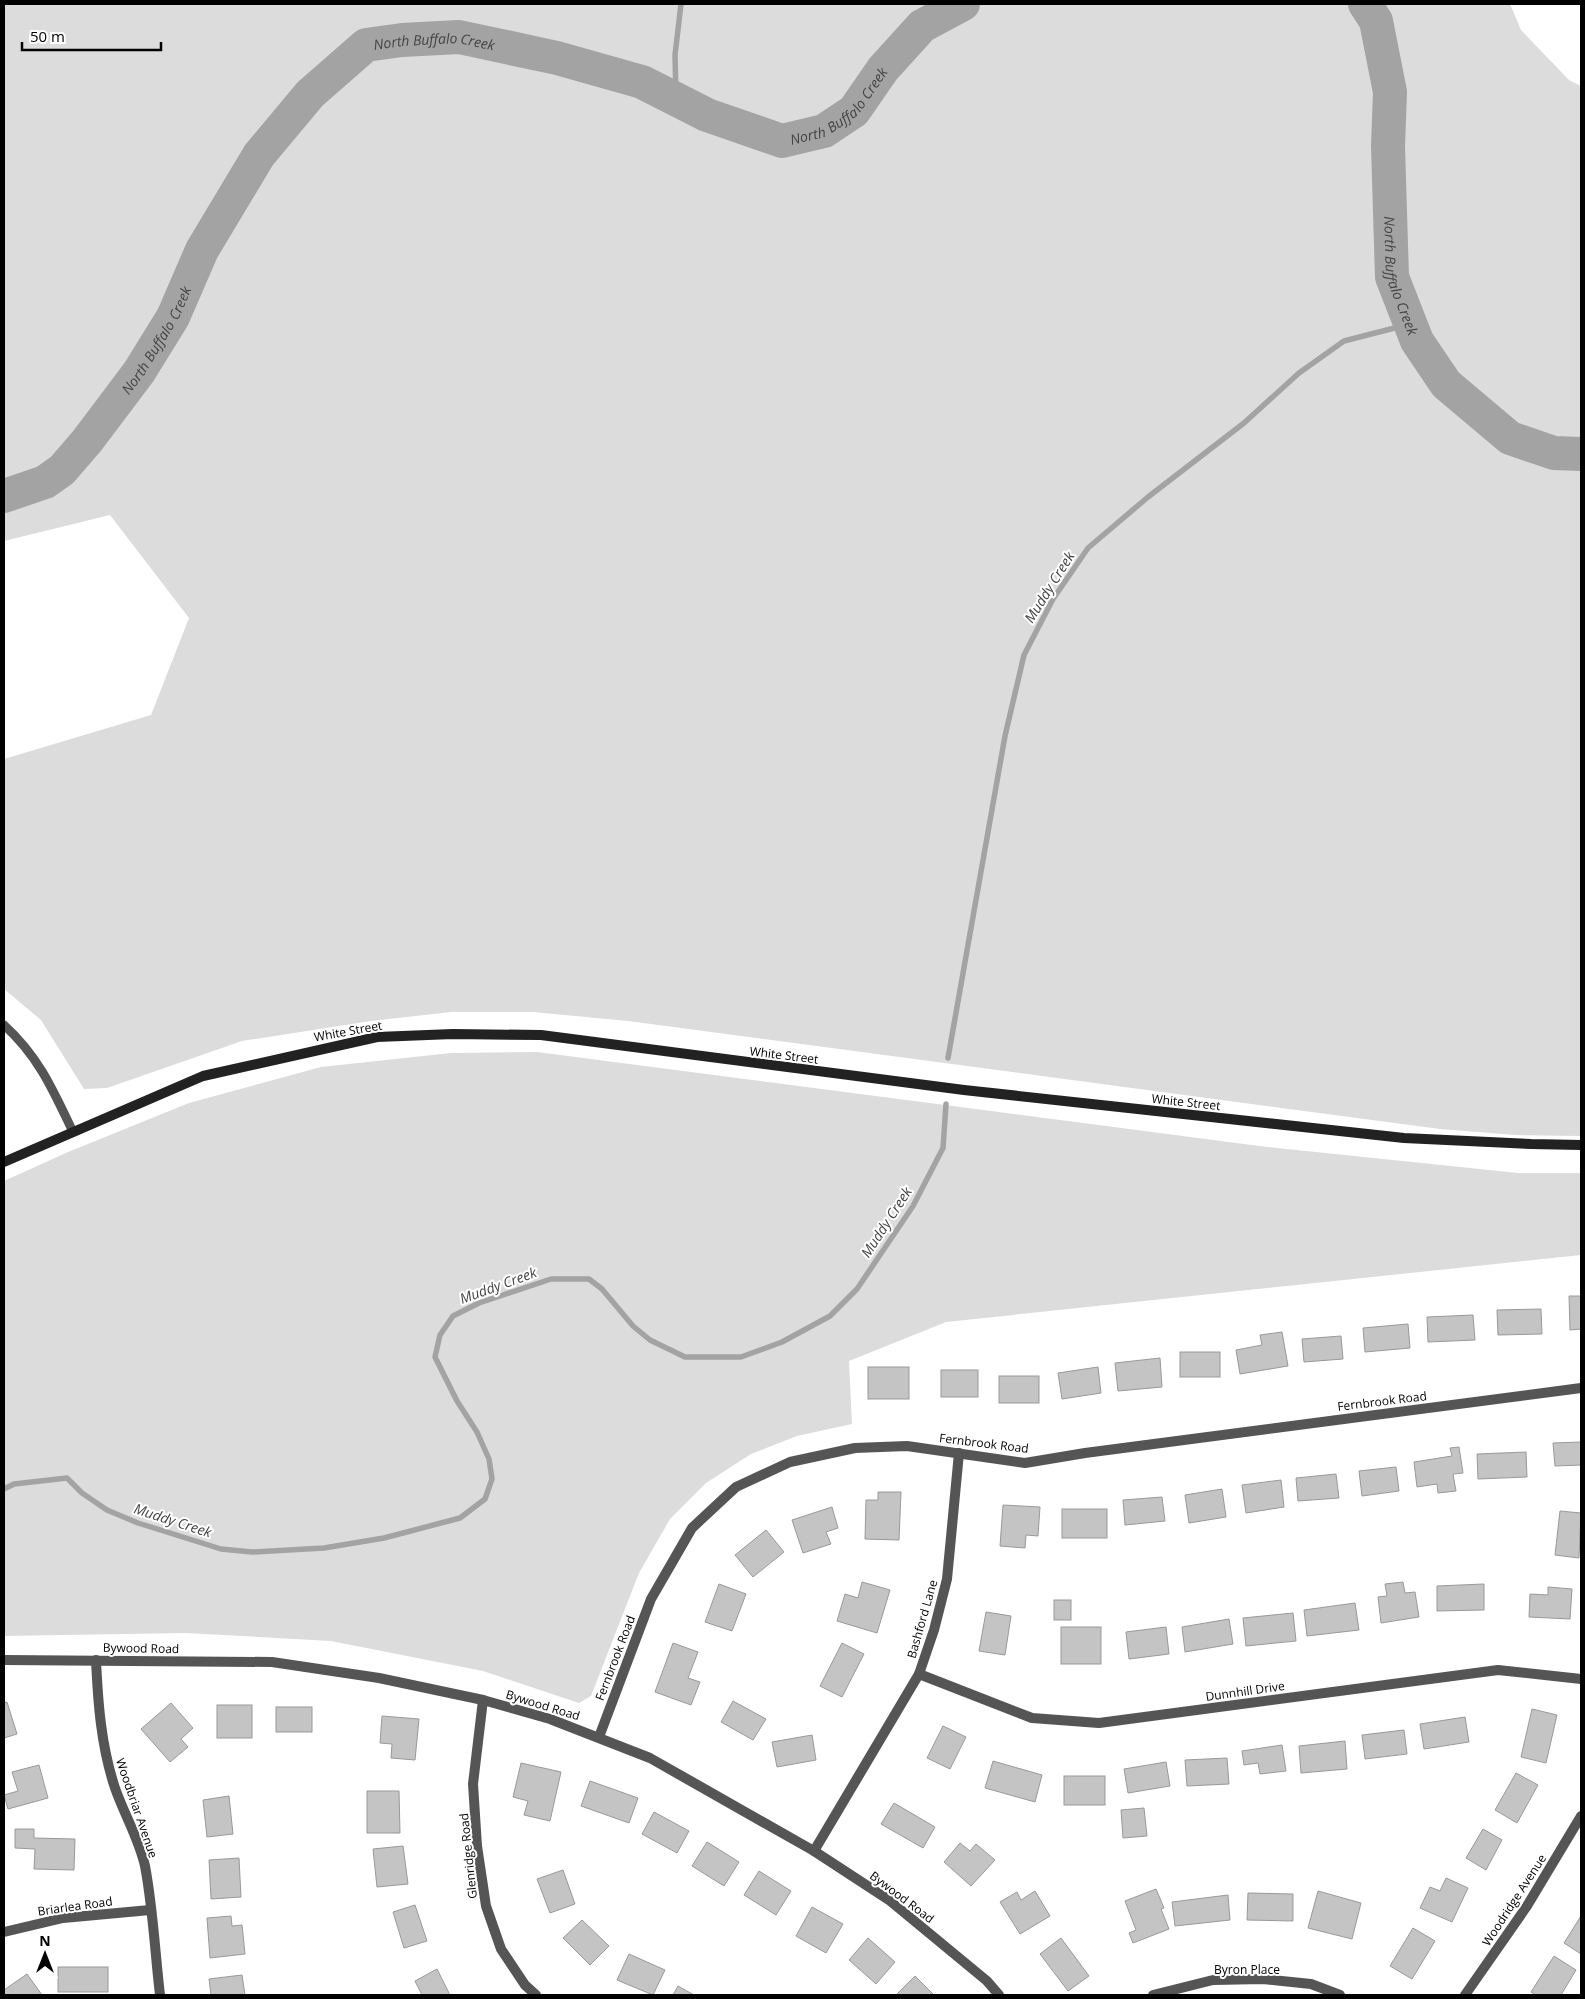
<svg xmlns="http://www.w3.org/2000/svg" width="1585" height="1999" font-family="'Open Sans',sans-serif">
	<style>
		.green { fill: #dcdcdc }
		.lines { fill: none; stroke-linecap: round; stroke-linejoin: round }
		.stream { stroke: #a3a3a3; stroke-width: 5.5 }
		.river { stroke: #a3a3a3; stroke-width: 34 }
		.building { fill: #c4c4c4; stroke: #999 }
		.lane { stroke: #555; stroke-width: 9 }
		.street { stroke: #555; stroke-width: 10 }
		.secondary { stroke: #222; stroke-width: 10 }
		.labels { text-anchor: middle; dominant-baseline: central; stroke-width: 4; stroke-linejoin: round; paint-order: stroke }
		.street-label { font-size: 12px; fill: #000; stroke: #fff }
		.water-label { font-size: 14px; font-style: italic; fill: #444; stroke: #fff }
	</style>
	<rect width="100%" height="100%" fill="#fff"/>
	<g class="green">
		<polygon points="4,4 1510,4 1521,30 1569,80 1581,86 1581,1136 1515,1135 1440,1129 628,1021 533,1012 451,1012 371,1021 242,1041 107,1088 84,1089 41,1020 4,989 4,759 151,715 189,618 110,515 4,541"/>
		<polygon points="537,1052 1267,1147 1518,1173 1581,1173 1581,1255 946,1322 849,1361 852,1424 797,1436 751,1454 706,1483 670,1519 639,1573 591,1696 579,1703 483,1671 331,1641 186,1633 4,1636 4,1181 68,1152 189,1103 321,1067 451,1053"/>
	</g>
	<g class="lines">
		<g class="stream">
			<polyline points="676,99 675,55 681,4"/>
			<polyline points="948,1058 1005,736 1024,655 1053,599 1088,548 1148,497 1244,423 1299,373 1344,341 1410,324"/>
			<polyline points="4,1489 14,1484 67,1478 82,1493 107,1510 138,1523 221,1549 252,1552 324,1548 384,1538 460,1518 485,1499 492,1479 489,1459 477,1432 457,1401 435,1357 440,1335 453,1316 479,1303 551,1279 589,1279 602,1289 633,1326 650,1340 685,1357 741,1357 782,1342 830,1316 857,1289 913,1206 943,1148 946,1104"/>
		</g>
		<g class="river">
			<path id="s1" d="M1365,4L1376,21L1390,92L1388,146L1392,277L1417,341L1446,384L1510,438L1554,453L1581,454"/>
			<path id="s2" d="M4,496L45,482L62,470L87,441L139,372L173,317L202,250L259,155L310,94L366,45L402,40L459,37L557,58L642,82L707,115L782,141L824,131L854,111L883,69L922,26L963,4"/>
		</g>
	</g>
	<g class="building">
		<polygon points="1569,1296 1581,1296 1581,1329 1570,1330"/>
		<polygon points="1541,1309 1542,1334 1498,1335 1497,1310"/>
		<polygon points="1473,1315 1475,1340 1428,1342 1427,1317"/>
		<polygon points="1408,1324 1410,1348 1365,1352 1363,1328"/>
		<polygon points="1282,1332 1288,1366 1240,1374 1236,1350 1262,1345 1260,1335"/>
		<polygon points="1341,1336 1343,1359 1304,1362 1302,1339"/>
		<rect x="1180" y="1352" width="40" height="25"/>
		<polygon points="1160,1358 1162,1387 1118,1391 1115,1363"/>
		<rect x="868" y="1367" width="41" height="32"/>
		<polygon points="1098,1367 1101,1393 1062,1399 1058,1373"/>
		<rect x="941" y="1370" width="37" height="27"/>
		<rect x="999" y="1376" width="40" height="27"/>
		<polygon points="1581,1442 1581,1465 1555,1466 1553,1443"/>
		<polygon points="1459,1447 1463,1473 1453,1474 1456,1491 1438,1493 1437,1484 1417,1487 1414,1462 1452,1456 1450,1448"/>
		<polygon points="1526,1452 1527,1477 1478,1479 1477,1454"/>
		<polygon points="1396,1467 1399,1491 1362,1496 1359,1471"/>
		<polygon points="1336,1474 1339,1498 1298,1501 1296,1478"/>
		<polygon points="1281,1480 1284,1507 1246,1513 1242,1485"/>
		<polygon points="1222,1489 1226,1517 1189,1523 1185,1495"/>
		<polygon points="878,1492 901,1492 899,1540 865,1539 866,1500 878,1500"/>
		<polygon points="1162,1497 1165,1521 1125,1525 1123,1500"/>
		<polygon points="1003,1505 1040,1507 1038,1536 1026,1535 1025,1548 1000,1546"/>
		<polygon points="832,1507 838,1528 826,1532 831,1544 803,1553 792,1520"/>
		<rect x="1062" y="1509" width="45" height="29"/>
		<polygon points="1560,1511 1581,1513 1579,1558 1555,1555"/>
		<polygon points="766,1530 784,1552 753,1577 735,1555"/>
		<polygon points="862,1582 890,1590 877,1633 837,1621 845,1594 858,1598"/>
		<polygon points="1403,1582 1405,1593 1415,1592 1419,1617 1381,1623 1378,1597 1387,1596 1385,1584"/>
		<polygon points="719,1584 746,1594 732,1631 705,1622"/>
		<polygon points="1484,1584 1484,1610 1437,1611 1437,1586"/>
		<polygon points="1548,1587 1572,1589 1570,1619 1529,1617 1530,1594 1548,1595"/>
		<rect x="1054" y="1600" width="17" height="20"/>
		<polygon points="1355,1603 1359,1630 1307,1636 1304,1610"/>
		<polygon points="986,1612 1011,1616 1005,1655 979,1651"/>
		<polygon points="1293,1613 1296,1641 1246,1646 1243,1618"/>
		<polygon points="1229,1619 1233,1644 1185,1652 1182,1627"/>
		<rect x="1061" y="1627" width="40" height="37"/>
		<polygon points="1166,1627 1169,1654 1129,1659 1126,1632"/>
		<polygon points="673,1643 698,1652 688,1678 700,1682 691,1705 655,1692"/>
		<polygon points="842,1643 864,1654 842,1697 820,1686"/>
		<polygon points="733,1701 766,1719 753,1740 721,1722"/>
		<polygon points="7,1702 17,1734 4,1738 4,1703"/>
		<polygon points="171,1703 193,1728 181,1739 188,1747 170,1762 141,1729"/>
		<rect x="217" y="1705" width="35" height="33"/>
		<rect x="276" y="1707" width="36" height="25"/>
		<polygon points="1532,1709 1557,1715 1546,1763 1521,1757"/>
		<polygon points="382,1716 419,1719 415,1760 391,1758 392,1744 380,1743"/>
		<polygon points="1465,1717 1469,1742 1424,1749 1420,1724"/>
		<polygon points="943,1726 966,1737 950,1769 927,1758"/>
		<polygon points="1404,1730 1407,1754 1365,1759 1362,1735"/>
		<polygon points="812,1735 816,1760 777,1767 772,1742"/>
		<polygon points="1345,1741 1347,1769 1301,1773 1299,1746"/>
		<polygon points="1282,1745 1286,1771 1260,1774 1258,1763 1244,1765 1242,1751"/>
		<polygon points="1227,1758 1229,1784 1187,1786 1185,1760"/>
		<polygon points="993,1761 1042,1775 1035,1802 985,1788"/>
		<polygon points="1166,1762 1170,1786 1128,1793 1124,1769"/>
		<polygon points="521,1763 561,1772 550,1821 524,1815 528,1801 513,1797"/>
		<polygon points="39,1765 48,1798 8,1809 4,1795 18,1791 12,1772"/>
		<polygon points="1516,1773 1538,1785 1517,1823 1495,1810"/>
		<rect x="1064" y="1776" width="41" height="29"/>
		<polygon points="590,1781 638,1798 629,1823 581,1806"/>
		<polygon points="367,1791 399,1791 400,1833 367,1833"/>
		<polygon points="229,1796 233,1834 207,1837 203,1800"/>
		<polygon points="894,1803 935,1827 923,1848 881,1824"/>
		<polygon points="1144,1808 1147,1836 1123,1838 1121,1810"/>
		<polygon points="654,1812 689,1831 677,1853 642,1834"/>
		<polygon points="15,1829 34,1829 34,1838 75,1839 74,1870 34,1869 35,1849 15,1848"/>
		<polygon points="1483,1829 1502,1840 1486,1870 1466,1858"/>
		<polygon points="707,1842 739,1862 724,1886 692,1866"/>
		<polygon points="960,1843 970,1851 976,1844 995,1860 971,1886 944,1862"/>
		<polygon points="403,1846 408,1884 377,1887 373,1849"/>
		<polygon points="239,1858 241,1897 211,1899 209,1860"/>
		<polygon points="563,1870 575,1904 550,1913 537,1879"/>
		<polygon points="759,1871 791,1891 776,1915 744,1895"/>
		<polygon points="1446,1878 1468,1888 1452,1922 1420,1908 1430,1887 1440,1891"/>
		<polygon points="1156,1889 1164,1908 1161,1909 1169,1929 1133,1943 1129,1933 1136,1930 1125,1901"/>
		<polygon points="1035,1891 1050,1916 1020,1934 1000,1902 1017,1892 1021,1900"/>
		<polygon points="1318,1891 1361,1903 1352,1939 1308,1928"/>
		<polygon points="1248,1893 1293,1894 1293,1921 1247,1920"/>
		<polygon points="1228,1895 1230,1920 1175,1926 1172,1902"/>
		<polygon points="415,1905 427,1941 404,1948 393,1912"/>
		<polygon points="812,1907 843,1924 826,1953 796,1936"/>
		<polygon points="231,1916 232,1926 242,1925 245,1954 210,1958 207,1918"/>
		<polygon points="1581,1916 1581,1954 1564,1943"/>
		<polygon points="582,1920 609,1946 590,1965 563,1938"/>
		<polygon points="1413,1928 1435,1941 1412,1979 1390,1966"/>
		<polygon points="868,1938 895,1962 876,1984 849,1960"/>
		<polygon points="1061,1938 1089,1976 1068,1991 1040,1954"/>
		<polygon points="629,1954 665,1970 653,1995 617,1980"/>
		<polygon points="1554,1956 1576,1970 1561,1995 1536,1995 1531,1992"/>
		<rect x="58" y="1967" width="50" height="25"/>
		<polygon points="437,1969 450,1995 422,1995 415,1981"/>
		<polygon points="27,1974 42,1995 4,1995 4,1990"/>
		<polygon points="242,1975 245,1995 211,1995 209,1979"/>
		<polygon points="915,1976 934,1995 896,1995"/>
		<polygon points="678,1986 694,1995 673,1995"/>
	</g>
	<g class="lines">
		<path class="lane" d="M4,1025C39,1057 53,1090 73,1132"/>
		<g class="street">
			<polyline points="4,1660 272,1662 379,1678 483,1700 550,1719 650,1758 814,1851 889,1900 987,1981 999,1995"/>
			<path d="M96,1660C98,1703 101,1746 115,1788C124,1814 139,1839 145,1866C153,1908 155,1953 160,1995"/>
			<polyline points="919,1674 1032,1718 1099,1723 1498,1670 1581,1679"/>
			<polyline points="483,1700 473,1784 477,1846 486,1906 501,1949 525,1985 536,1995"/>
			<polyline points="599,1737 651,1599 692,1528 736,1487 790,1462 855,1448 907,1446 1025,1463 1085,1453 1581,1388"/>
			<polyline points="814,1851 919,1674 934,1630 947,1579 959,1453"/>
			<polyline points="4,1932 63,1918 150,1910"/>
			<polyline points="1153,1995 1213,1980 1263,1979 1311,1984 1340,1995"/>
			<polyline points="1465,1995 1527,1906 1581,1816"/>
		</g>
		<polyline class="secondary" points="4,1162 203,1076 377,1037 453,1034 541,1035 964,1090 1404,1138 1531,1144 1581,1145"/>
	</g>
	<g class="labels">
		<g class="street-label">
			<text transform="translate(348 1031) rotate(-10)">White Street</text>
			<text transform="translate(784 1055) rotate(7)">White Street</text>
			<text transform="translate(1186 1102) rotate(6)">White Street</text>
			<text transform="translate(1382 1401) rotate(-7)">Fernbrook Road</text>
			<text transform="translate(984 1443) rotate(7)">Fernbrook Road</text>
			<text transform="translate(922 1619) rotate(-74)">Bashford Lane</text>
			<text transform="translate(141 1648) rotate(1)">Bywood Road</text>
			<text transform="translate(615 1658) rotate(-69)">Fernbrook Road</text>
			<text transform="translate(1245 1691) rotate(-8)">Dunnhill Drive</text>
			<text transform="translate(543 1705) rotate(17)">Bywood Road</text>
			<text transform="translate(137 1808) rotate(71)">Woodbriar Avenue</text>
			<text transform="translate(468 1856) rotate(-96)">Glenridge Road</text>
			<text transform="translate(902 1897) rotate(37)">Bywood Road</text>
			<text transform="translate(1514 1900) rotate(-57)">Woodridge Avenue</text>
			<text transform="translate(75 1906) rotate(-8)">Briarlea Road</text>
			<text x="1247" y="1969">Byron Place</text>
		</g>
		<g class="water-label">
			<text stroke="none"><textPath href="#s2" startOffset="660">North Buffalo Creek</textPath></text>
			<text stroke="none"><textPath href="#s2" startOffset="1095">North Buffalo Creek</textPath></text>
			<text stroke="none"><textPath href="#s1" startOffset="278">North Buffalo Creek</textPath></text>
			<text stroke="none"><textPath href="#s2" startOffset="225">North Buffalo Creek</textPath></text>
			<text transform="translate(1049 587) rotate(-58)">Muddy Creek</text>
			<text transform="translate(886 1222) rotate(-57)">Muddy Creek</text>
			<text transform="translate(498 1285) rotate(-20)">Muddy Creek</text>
			<text transform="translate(173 1520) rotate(18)">Muddy Creek</text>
		</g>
	</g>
	<rect width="1585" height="1999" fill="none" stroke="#000000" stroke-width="10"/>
	<g transform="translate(45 1954)" stroke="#ffffff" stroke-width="4" paint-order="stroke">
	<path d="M0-4L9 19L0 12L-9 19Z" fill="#000000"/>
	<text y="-8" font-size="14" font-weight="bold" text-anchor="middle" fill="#000000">N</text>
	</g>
	<path d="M22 42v8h139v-8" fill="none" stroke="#000000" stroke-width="2.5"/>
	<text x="30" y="42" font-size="15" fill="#000000" stroke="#ffffff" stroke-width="4" paint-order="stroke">50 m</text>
</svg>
